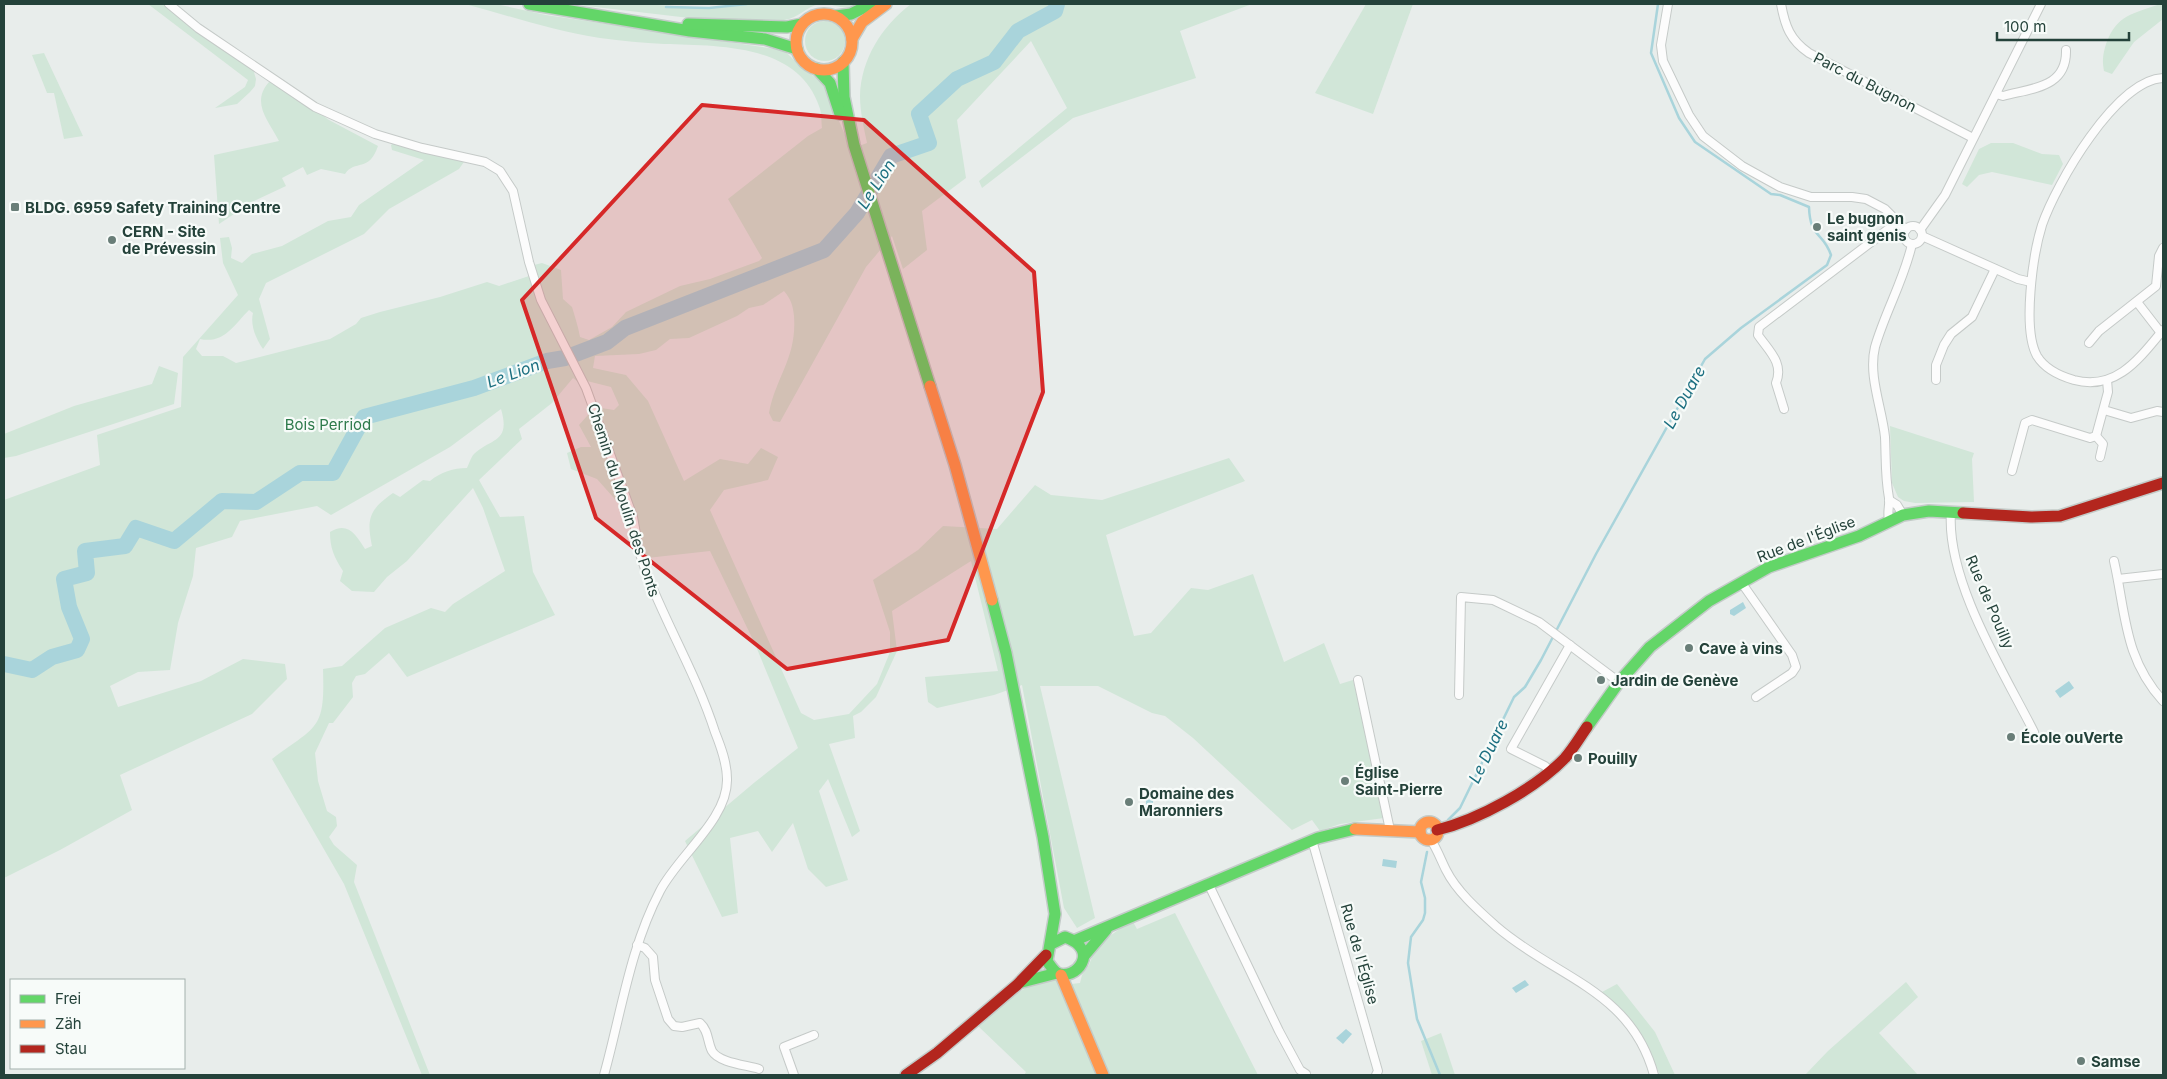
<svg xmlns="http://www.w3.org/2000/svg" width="2167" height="1079" font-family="Inter,sans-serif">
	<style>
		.green { fill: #d1e6d8 }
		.water { fill: #a9d4db }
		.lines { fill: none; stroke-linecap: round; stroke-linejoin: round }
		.stream { stroke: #a9d4db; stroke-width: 2.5 }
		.river { stroke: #a9d4db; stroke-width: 16 }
		.street-casing { stroke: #c5cac8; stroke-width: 10 }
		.fast-casing { stroke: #c3cbc8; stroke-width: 14 }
		.slow-casing { stroke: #c3cbc8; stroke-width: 14 }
		.jam-casing { stroke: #c3cbc8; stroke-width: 14 }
		.street { stroke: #fcfcfc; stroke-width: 8 }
		.fast { stroke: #63d668; stroke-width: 11 }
		.slow { stroke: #ff974d; stroke-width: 11 }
		.jam { stroke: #b3261e; stroke-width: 11 }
		.marked { fill: #d62828; fill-opacity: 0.2; stroke: #d62828; stroke-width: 4; stroke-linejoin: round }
		.poi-dot { fill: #697e78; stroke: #f7fbf9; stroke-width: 2 }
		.labels { text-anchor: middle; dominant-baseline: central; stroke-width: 4.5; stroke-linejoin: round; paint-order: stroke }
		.street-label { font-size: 15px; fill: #24423a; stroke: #f7fbf9 }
		.poi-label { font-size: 15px; font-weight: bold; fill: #24423a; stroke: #f7fbf9; text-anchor: start }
		.park-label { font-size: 15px; fill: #2d7a4b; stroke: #f7fbf9 }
		.water-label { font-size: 16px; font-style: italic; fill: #1c6f80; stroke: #f7fbf9 }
	</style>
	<rect width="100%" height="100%" fill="#e8edeb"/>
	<g class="green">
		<polygon points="148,4 164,4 206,38 253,69 256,79 255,86 250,92 237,104 215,108 245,87 248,80"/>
		<path d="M465,4H496L546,15L782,50C792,55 795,64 804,69C811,75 817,77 823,84L851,149L867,143C864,128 860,112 860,96C861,59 882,26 911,4H1252L1180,31L1196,78L1073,118L982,188L979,181L1067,108L1031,41L957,120L966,178L922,211L927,250L903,269L892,236L866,267L780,422L773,421L769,413C776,376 797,358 794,316C793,306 791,299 784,291L763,305L749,308L737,316L689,338L670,339L656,350L639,354L595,356L593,368L626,375L648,401L684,481L720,459L748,464L761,448L778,457L768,480L724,490L710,510L801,713L814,720L849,714L877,684L890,652V632L873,580L918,550L943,526L997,529L1035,485L1051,495L1102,500L1229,458L1245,481L1106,535L1134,636L1151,633L1191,588L1208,590L1253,574L1284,662L1324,643L1340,684L1353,680L1380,791L1384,818L1340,824L1320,831L1312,820L1292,830L1193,738L1165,716L1152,713L1098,686H1040L1095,918L1077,928L1064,908L1022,685L994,695L937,708L928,702L925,677L998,671L971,561L892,611L897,651L876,697L861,712L853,716L855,738L829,744L860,831L852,837L828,779L819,791L848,880L826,887L808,869L793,823L772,852L758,831L730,838L738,913L722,917L685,841L755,782L798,748L755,644L710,551L647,558L637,524L597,479L571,469L567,453L581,447H591L579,425L595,407L614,410L619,405L611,387L587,381L582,385L573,378L552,403L519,429L522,439L479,480L500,517L524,516L533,572L555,615L407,677L389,653L365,674L356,676L352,683L353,697L333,723H329L315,753L318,781L327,811L336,817L337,826L329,837L334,845L357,865L354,882L430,1075H422L344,884L272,759C318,725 325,730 323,669L342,666L385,628L431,608L445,612L453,604L505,571L483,508L473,488L407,561L387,577L374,592L352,591L340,581L343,571C334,557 330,548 330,532C348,521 356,535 365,549L372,546C366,518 370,509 393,493L400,497L423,480L430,481C441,472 453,468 467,468C469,464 471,457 474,454C491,438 511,443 501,409L450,447L331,515L317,506L240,521L232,537L196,548L193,576L178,623L170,670L138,672L110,686L118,707L201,681L243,659L285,664L287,679L252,714L120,775L132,810L60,850L4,878V500L100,465L97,435L181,407L183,357L238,295L223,263L220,238L229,237L232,248L231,258L242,263L252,254L282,246L328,221L351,217L359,205L424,160L392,150L391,145L396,142L466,159L459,169L389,209L364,234L266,283L259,299L270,339L263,349C256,339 250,325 253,313L249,310C233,326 224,344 200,339L196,349L202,356H223L236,363L330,339L356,324L361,318L380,312L440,297L487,282L499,286L529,276L534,265L542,263L561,270L563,299L572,307C575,317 578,326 580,337L589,340L612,327L626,312L680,286L710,279L759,261L762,258L728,199L808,136L822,128C821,120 822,113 819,106C797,43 718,46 664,44C643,43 622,41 600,38C554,31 510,16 465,4Z"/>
		<path d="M570,4H639L709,8L747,4H859C844,12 835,3 820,4C806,6 798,19 784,20L698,19Z"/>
		<polygon points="1366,4 1413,4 1373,114 1315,93"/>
		<path d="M2160,4H2163V19L2134,42L2112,74L2104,71C2102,60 2103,54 2106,44C2117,14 2133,14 2160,4Z"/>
		<circle cx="825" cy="41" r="20"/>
		<polygon points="44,53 83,136 64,139 54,93 47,93 32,55"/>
		<path d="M270,81C275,83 325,116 329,120L378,146C369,173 355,159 345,174L321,169L307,175L303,167L282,178L286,186L252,202L219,224L214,155L279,141C268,120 250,102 270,81Z"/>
		<polygon points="1991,143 2013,143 2042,154 2059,155 2063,164 2052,185 1992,172 1979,175 1967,187 1962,184 1979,149"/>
		<polygon points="159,366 178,373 174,404 16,456 4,458 4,434 74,406 152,384"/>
		<polygon points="1890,426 1974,453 1972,459 1974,502 1915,503 1904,501 1898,497 1892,483"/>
		<path d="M1175,913L1258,1075H1024L1026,1072L978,1026C1000,1008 1028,976 1058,980L1063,985L1080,983L1082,975L1089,965L1096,946L1132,920L1137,929Z"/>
		<polygon points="1906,982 1918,997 1879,1033 1918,1075 1805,1075 1828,1051"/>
		<polygon points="1617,984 1655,1032 1675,1075 1660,1075 1643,1038 1602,992"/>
		<polygon points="1441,1033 1455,1075 1432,1075 1421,1041"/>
	</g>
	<g class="water">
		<polygon points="1743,602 1746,608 1734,616 1730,614 1730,610"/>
		<polygon points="2069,681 2074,688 2060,698 2055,691"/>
		<rect x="1146" y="798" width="7" height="15"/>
		<polygon points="1383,859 1397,861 1396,868 1382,866"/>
		<polygon points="1525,980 1529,985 1516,993 1512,988"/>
		<polygon points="1346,1029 1352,1034 1343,1044 1336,1038"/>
	</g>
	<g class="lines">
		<g class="stream">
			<polyline points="666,7 709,8 747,4"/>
			<path d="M1448,820L1460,808L1514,697L1525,687L1541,660L1596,554L1705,359L1741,328L1827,265L1831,255C1823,231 1810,239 1809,207L1780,195L1771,194L1695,142L1679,118L1651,53L1658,4"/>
			<polyline points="1427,852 1421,882 1425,898 1425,913 1423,920 1411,937 1408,963 1417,1019 1440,1075"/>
		</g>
		<polyline class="river" points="4,664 32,670 52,657 77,650 82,639 69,607 64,579 87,573 85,551 125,546 136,528 174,541 222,501 256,502 300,473 333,473 364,417 474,388 547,361 565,358 607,342 625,328 824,250 857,213 891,156 929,143 919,114 957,79 994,62 1018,31 1055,11 1057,4"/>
		<defs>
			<g id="street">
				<path d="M169,4L198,28L315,107L375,134L422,148L485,162L500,171L513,191L529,262L541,300L586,388L633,517L639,551L646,572C667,626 697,676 715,732C721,747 727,763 727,779C728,819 678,856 660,891C630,948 621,1014 604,1075"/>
				<polyline points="1668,4 1661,45 1663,61 1689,115 1703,136 1742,166 1780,187 1811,197 1852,197 1866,199 1885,209 1906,230"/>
				<path d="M1781,4C1785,26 1790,40 1809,53L1973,138"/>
				<path d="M2163,78C2116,80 2056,184 2042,225C2033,254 2022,329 2037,356C2045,369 2060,376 2074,380C2116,391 2139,359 2163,330"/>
				<path d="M1996,94L2003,96C2032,88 2067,88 2066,50"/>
				<circle cx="1913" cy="235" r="9"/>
				<polyline points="1920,230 1945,195 2041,4"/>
				<polyline points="1922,236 2018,279 2031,282"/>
				<polyline points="2137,302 2161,333"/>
				<polyline points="2089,343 2099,331 2156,286 2159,256 2163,248"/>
				<polyline points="1936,380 1936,365 1944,345 1951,334 1972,317 1995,269"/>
				<path d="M1784,409L1776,383C1784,363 1769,351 1758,335L1759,327L1899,221"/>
				<polyline points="2104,410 2131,418 2157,411 2163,412"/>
				<polyline points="2096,436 2103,444 2100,457"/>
				<polyline points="2012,471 2025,423 2032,420 2090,438 2096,436 2108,392 2107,380"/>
				<polyline points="1889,500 1897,505 1903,515"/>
				<path d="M1951,512C1946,580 2003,671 2034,732"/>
				<path d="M1889,520C1887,512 1890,505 1889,498C1885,477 1886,458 1885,437C1882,408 1868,376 1875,347C1885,312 1904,280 1912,244"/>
				<path d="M2114,561C2126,614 2124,658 2163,701"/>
				<polyline points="2118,579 2163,574"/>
				<polyline points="1741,582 1792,655 1796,667 1792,673 1756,697"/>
				<polyline points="1358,680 1390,830"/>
				<polyline points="1459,695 1461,597 1493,600 1539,622 1619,682"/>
				<polyline points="1551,772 1545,766 1511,749 1570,645"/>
				<polyline points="1312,840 1378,1071 1376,1075"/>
				<path d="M1431,840C1437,849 1441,860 1446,870C1457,892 1479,911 1497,927C1556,978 1631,990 1654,1075"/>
				<polyline points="1208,883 1279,1031 1300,1070 1306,1074"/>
				<path d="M637,945L645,948L653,957L655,980L668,1019L674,1026L682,1027L700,1023C709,1031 707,1041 712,1051C719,1063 747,1065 759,1069"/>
				<polyline points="794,1075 784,1047 814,1035"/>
			</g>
			<g id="fast">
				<polyline points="529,4 690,31 765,39 797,49"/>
				<polyline points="836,16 851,14 871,4"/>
				<polyline points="688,24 787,27 802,24"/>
				<polyline points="843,62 844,97 854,145 930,386"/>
				<polyline points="817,69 830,83 840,114"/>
				<path d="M992,600L1006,653L1043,837L1055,914L1047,961C1050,965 1053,970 1057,973C1075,982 1102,950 1065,937L1051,944"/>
				<polyline points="1587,727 1619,682 1650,647 1709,601 1769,567 1859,536 1903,515 1929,511 1963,513"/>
				<polyline points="1076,940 1318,838 1355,829"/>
				<polyline points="1084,956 1106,930"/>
				<polyline points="1022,982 1057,973"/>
			</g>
			<g id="slow">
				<circle cx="824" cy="42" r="28"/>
				<polyline points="852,39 862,22 886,4"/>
				<polyline points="930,386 955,465 992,600"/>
				<circle cx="1429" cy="831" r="9"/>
				<polyline points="1355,829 1420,832"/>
				<polyline points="1061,975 1103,1075"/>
			</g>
			<g id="jam">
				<polyline points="1963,513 2031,517 2060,516 2163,483"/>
				<path d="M1437,830C1478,820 1535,789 1565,758C1573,749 1580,737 1587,727"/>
				<polyline points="906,1075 937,1053 1017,985 1046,955"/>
			</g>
		</defs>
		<use href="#street" class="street-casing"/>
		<use href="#fast" class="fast-casing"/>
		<use href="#slow" class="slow-casing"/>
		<use href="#jam" class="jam-casing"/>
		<use href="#street" class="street"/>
		<use href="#fast" class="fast"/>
		<use href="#slow" class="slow"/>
		<use href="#jam" class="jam"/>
	</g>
	<path class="marked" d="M702,105L864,120L1034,272L1043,392L948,640L787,669L596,518L522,300Z"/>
	<g class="poi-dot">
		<rect x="10" y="202" width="10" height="10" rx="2.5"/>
		<circle cx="1817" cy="227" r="5"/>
		<circle cx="112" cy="240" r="5"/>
		<circle cx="1689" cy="648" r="5"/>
		<circle cx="1601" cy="680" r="5"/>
		<circle cx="2011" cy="737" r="5"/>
		<circle cx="1578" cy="758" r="5"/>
		<circle cx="1345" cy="781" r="5"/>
		<circle cx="1129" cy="802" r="5"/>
		<circle cx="2081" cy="1061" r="5"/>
	</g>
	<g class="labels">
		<g class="street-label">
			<text transform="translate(1865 82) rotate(27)">Parc du Bugnon</text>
			<text transform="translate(624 500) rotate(72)">Chemin du Moulin des Ponts</text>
			<text transform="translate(1806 539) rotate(-21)">Rue de l'Église</text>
			<text transform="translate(1990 602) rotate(67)">Rue de Pouilly</text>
			<text transform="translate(1360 954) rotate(74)">Rue de l'Église</text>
		</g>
		<g class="poi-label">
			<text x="25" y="207">BLDG. 6959 Safety Training Centre</text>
			<text x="1827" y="218">Le bugnon<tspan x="1827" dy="17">saint genis</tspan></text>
			<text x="122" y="231">CERN - Site<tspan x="122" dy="17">de Prévessin</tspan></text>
			<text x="1699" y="648">Cave à vins</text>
			<text x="1611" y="680">Jardin de Genève</text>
			<text x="2021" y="737">École ouVerte</text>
			<text x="1588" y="758">Pouilly</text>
			<text x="1355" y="772">Église<tspan x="1355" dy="17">Saint-Pierre</tspan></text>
			<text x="1139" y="793">Domaine des<tspan x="1139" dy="17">Maronniers</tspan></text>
			<text x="2091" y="1061">Samse</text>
		</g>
		<g class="park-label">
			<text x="328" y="424">Bois Perriod</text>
		</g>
		<g class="water-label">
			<text transform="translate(876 184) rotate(-57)">Le Lion</text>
			<text transform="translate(513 373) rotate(-20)">Le Lion</text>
			<text transform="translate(1684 397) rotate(-61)">Le Duare</text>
			<text transform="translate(1488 751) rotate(-64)">Le Duare</text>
		</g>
	</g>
	<rect width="2167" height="1079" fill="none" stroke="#24423a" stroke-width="10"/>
	<rect x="10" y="979" width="175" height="90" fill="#f7fbf9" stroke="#a3b1ad"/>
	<rect x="20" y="995" width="25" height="8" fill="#63d668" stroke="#a3b1ad"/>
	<text x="55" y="1004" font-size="15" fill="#24423a">Frei</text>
	<rect x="20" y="1020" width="25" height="8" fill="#ff974d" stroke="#a3b1ad"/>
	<text x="55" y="1029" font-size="15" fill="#24423a">Zäh</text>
	<rect x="20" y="1045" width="25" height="8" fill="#b3261e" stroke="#a3b1ad"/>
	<text x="55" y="1054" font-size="15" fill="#24423a">Stau</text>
	<path d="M1997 32v8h132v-8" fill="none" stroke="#24423a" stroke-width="2.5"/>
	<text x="2004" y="32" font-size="15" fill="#24423a" stroke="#f7fbf9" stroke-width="4" paint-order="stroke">100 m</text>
</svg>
